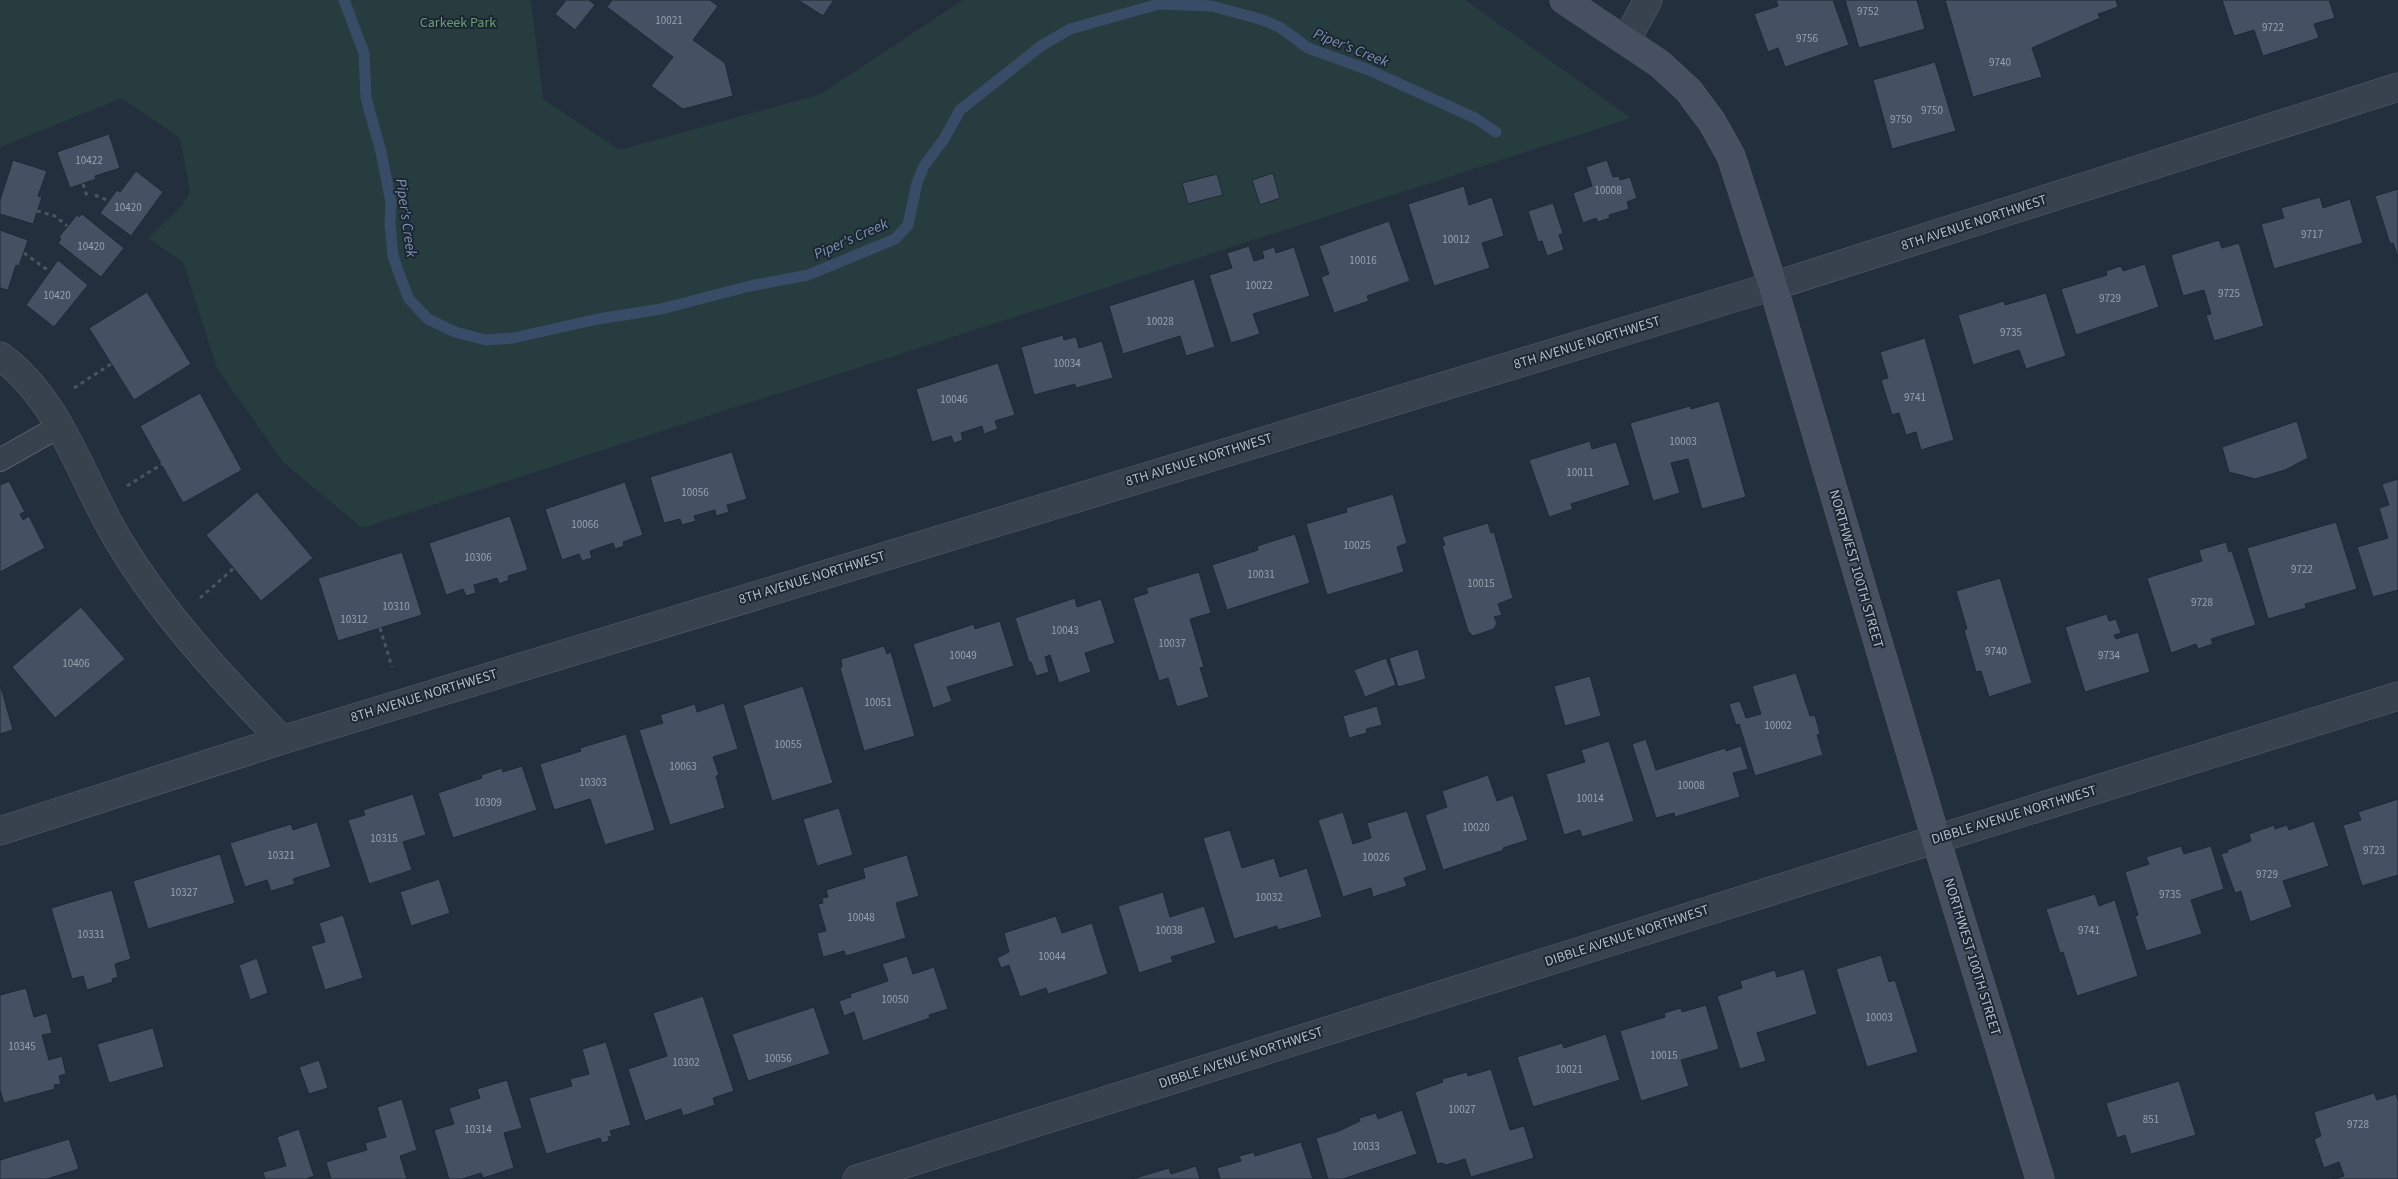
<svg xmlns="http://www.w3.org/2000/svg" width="2398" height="1179" font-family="'Source Sans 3',sans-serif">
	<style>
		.green { fill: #263c3f }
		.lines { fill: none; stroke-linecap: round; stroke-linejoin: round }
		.stream { stroke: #394c67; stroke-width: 11 }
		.building { fill: #455162; stroke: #1f2835 }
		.service-casing { stroke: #565f6c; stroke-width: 24 }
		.minor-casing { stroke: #565f6c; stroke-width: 29 }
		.tertiary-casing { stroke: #565f6c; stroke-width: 29 }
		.secondary-casing { stroke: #565f6c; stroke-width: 29 }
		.path { stroke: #44595c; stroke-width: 3; stroke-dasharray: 4 4; stroke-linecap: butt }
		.service { stroke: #38414e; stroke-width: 22 }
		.minor { stroke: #38414e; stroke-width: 28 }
		.tertiary { stroke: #38414e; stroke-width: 28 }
		.secondary { stroke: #465061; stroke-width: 28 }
		.labels { text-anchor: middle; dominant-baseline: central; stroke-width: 4; stroke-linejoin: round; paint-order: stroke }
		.number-label { font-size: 11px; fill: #98a1af }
		.park-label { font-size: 14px; fill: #6b9a76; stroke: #1d2633 }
		.street-label { font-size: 14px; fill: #b4bcc9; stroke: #1d2633 }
		.water-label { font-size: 15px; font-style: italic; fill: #7c92b1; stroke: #1d2633 }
	</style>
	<rect width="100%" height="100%" fill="#242f3e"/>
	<polygon class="green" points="0,0 531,0 543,99 619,150 821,94 963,0 1465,0 1631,118 362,528 283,462 217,368 183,262 148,238 183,205 190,191 180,138 122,98 0,147"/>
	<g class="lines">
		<polyline class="stream" points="344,0 364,53 366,98 381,152 391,202 390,224 393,256 403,284 409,299 428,319 455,332 486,340 513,338 598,319 661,309 750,286 808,275 895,239 908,225 917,183 924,166 944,139 960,110 1041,46 1070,29 1159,4 1212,6 1263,20 1281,28 1308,48 1369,70 1475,118 1496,132"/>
	</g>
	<g class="building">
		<polygon points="566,0 589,0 595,5 575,30 555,14"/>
		<polygon points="612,0 710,0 718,6 693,40 725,63 733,96 683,109 651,86 673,57 607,7"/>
		<polygon points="798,0 834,0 823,16"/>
		<polygon points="1776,0 1833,0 1849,45 1785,67 1778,48 1768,52 1754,14 1778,6"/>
		<polygon points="1845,0 1917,0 1925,29 1859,48"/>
		<polygon points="1945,0 2116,0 2118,7 2098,14 2100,18 2032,48 2042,77 1973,97"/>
		<polygon points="2222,0 2329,0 2335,18 2314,24 2319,38 2263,56 2254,30 2234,36"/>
		<polygon points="1935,62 1956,131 1892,149 1873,80"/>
		<polygon points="109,134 120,168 95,176 96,179 70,188 57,152"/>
		<polygon points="13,160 47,171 38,196 42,197 33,224 0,214 0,200"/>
		<polygon points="1607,160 1613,177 1619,176 1620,180 1630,177 1637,198 1627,202 1629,209 1609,215 1610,218 1598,222 1596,218 1583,223 1573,193 1592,186 1586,167"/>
		<polygon points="136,171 163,192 131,236 100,213 117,190 120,192"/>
		<polygon points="1273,173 1280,198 1260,205 1252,180"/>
		<polygon points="1217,174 1223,195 1188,204 1182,183"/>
		<polygon points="1464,186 1469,205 1492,197 1504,236 1482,243 1490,268 1434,286 1408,204"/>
		<polygon points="2398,189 2398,258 2393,243 2390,244 2375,196"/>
		<polygon points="2320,197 2323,208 2350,199 2363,243 2274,269 2261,224 2284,218 2281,208"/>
		<polygon points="1553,203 1563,233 1559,235 1564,250 1547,256 1542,241 1538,242 1528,211"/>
		<polygon points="82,214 124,248 101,277 58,243 61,239 59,237 77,215 79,217"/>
		<polygon points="1389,221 1410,281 1367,296 1369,301 1334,313 1321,277 1329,274 1319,246"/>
		<polygon points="0,230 28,240 19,266 16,265 8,290 0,288"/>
		<polygon points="2219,240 2222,248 2239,243 2264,326 2214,341 2206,315 2211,314 2204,290 2183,296 2171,255"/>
		<polygon points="1249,246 1254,261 1264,258 1262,251 1274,247 1276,253 1294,247 1310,296 1253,314 1260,334 1231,343 1209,275 1232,268 1227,253"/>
		<polygon points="58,260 88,285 54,327 26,305"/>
		<polygon points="2145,264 2159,307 2076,335 2061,289 2107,275 2106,271 2121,266 2123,271"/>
		<polygon points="1194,279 1215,347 1186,356 1180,336 1123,354 1109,306"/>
		<polygon points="147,292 191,364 134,400 89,328"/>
		<polygon points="2046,293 2066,356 2026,369 2019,350 1973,365 1958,315 2004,301 2005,305"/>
		<polygon points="1063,335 1064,340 1076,337 1079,348 1102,341 1113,378 1076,388 1075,384 1034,395 1021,347"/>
		<polygon points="1925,338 1954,440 1921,450 1916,432 1906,435 1899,413 1892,415 1881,380 1888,378 1880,352"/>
		<polygon points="998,363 1015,415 995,421 998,429 984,434 982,426 961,433 963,440 954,443 951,436 932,442 916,389"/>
		<polygon points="200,393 242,470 183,503 140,426"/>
		<polygon points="1719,401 1746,497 1702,509 1688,459 1671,463 1680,493 1653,501 1630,423 1690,406 1691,409"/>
		<polygon points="2297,421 2308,458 2285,470 2255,479 2229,472 2222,447"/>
		<polygon points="1590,441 1592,449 1616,442 1630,485 1571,504 1573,509 1549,517 1529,460"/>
		<polygon points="732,452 747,499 727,505 729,512 716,516 715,510 694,516 696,521 682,525 680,519 664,523 650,477"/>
		<polygon points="2398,479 2398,590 2373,597 2357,547 2388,538 2379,508 2389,505 2382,484"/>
		<polygon points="9,481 25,512 20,514 23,520 29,516 45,548 0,572 0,485"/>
		<polygon points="625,482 643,535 623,542 624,546 615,549 613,543 590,551 592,558 582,561 579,554 562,560 545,509"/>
		<polygon points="257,492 313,558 261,601 206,535"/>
		<polygon points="1393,494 1407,543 1397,547 1404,572 1327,595 1306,524 1347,512 1346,508"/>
		<polygon points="510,516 528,570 508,576 509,580 499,584 497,578 474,585 476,593 466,596 463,589 446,595 429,543"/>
		<polygon points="2336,522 2357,589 2305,604 2306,608 2268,619 2247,548"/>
		<polygon points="1488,523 1491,533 1494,532 1513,598 1498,604 1502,615 1494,617 1497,623 1494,629 1473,636 1468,631 1442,546 1445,545 1442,537"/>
		<polygon points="1295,534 1310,583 1227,610 1212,565 1258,550 1257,546"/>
		<polygon points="2226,542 2229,552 2232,551 2256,625 2211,639 2213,644 2198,649 2196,644 2171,653 2147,578 2202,561 2199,550"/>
		<polygon points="402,552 422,615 338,641 318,578"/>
		<polygon points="1199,572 1211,613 1190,619 1204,667 1200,668 1209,697 1177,707 1168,678 1159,681 1133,598 1148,593 1146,588"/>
		<polygon points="2000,578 2032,683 1989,697 1981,671 1976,672 1964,630 1967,629 1956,591"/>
		<polygon points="1075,598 1077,607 1101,599 1115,643 1085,653 1091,672 1059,683 1050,655 1045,657 1049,672 1036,676 1031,662 1029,662 1015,618"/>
		<polygon points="81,607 125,659 55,718 12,667"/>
		<polygon points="2107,614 2109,621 2116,619 2121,633 2114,635 2116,639 2138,632 2150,672 2085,692 2065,627"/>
		<polygon points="1000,621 1014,666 947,687 952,701 933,708 913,644 974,624 975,629"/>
		<polygon points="884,646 887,654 891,652 915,736 864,751 840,668 842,667 841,659"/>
		<polygon points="1418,649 1426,679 1398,687 1389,658"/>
		<polygon points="1386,658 1396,685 1365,697 1354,670"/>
		<polygon points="1796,673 1810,716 1815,715 1820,734 1817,735 1823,755 1755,776 1739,724 1736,725 1729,704 1740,701 1746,718 1761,714 1752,686"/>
		<polygon points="1590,676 1601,716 1565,726 1554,686"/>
		<polygon points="0,684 13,730 0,734"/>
		<polygon points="803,686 833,783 772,801 743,705"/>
		<polygon points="724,703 738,749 713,757 719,775 716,776 725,808 670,825 639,730 663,723 660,715 695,704 697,712"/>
		<polygon points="1377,706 1382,725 1366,729 1367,733 1349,738 1343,716"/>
		<polygon points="626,734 655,830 605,845 590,799 554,810 540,764 581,751 580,748"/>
		<polygon points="1646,739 1656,770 1725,748 1726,751 1741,746 1748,769 1733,773 1740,797 1675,817 1674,813 1656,818 1632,744"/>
		<polygon points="1609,741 1634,821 1582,837 1580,830 1564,835 1546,774 1585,762 1581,750"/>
		<polygon points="522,766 537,810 453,838 438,793 482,778 481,775 502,768 503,772"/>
		<polygon points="1488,775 1497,801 1513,795 1528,840 1503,848 1504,850 1443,870 1425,815 1447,807 1442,791"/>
		<polygon points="413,794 426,835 403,842 412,870 369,884 348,820 365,815 363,810"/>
		<polygon points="2398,799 2398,875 2362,886 2343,825 2361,820 2358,812"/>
		<polygon points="839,808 853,855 817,866 803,819"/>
		<polygon points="1407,811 1427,870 1404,878 1407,886 1373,897 1371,888 1343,897 1318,820 1343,812 1353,844 1371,838 1367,823"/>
		<polygon points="2314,821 2329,866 2283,881 2292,907 2250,922 2241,891 2235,893 2221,854 2228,852 2227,850 2251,841 2249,834 2274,825 2275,829 2287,825 2289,830"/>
		<polygon points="317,822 331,867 293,879 295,884 271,891 267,880 245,887 230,843 291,824 293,830"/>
		<polygon points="1230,830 1242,868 1274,858 1280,877 1307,868 1322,917 1278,930 1277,926 1234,939 1203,838"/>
		<polygon points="2181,846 2184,854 2211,846 2224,889 2191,900 2202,934 2146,951 2135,916 2138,915 2125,872 2149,864 2146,857"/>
		<polygon points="220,854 235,903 148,929 133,881"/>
		<polygon points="907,855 919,896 896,903 906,938 846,956 844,951 823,957 817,933 826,931 818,904 823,903 822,898 828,897 826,890 865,878 863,868"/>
		<polygon points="439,879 450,913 411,926 400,892"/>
		<polygon points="112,890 131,959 115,964 118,977 112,979 113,982 87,990 83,976 72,979 51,908"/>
		<polygon points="1163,892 1170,917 1204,906 1216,943 1171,957 1173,962 1139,973 1118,906"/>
		<polygon points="2095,894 2099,906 2115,900 2138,976 2077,996 2063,952 2060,953 2046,909"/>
		<polygon points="343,915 363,978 325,990 311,946 325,942 319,923"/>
		<polygon points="1056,916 1062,933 1092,923 1108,974 1048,994 1046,988 1020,997 1009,965 1001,968 997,958 1009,952 1004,933"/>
		<polygon points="1881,955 1889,982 1895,980 1918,1052 1867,1067 1836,969"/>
		<polygon points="907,956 913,974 934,967 948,1009 929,1015 930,1018 863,1041 854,1012 844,1016 839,1001 851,997 850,994 888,981 882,964"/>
		<polygon points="257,958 268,993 250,1000 239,965"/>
		<polygon points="1804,969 1817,1014 1757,1033 1766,1061 1740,1069 1717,996 1742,988 1740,981 1775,970 1777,977"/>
		<polygon points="26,988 34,1017 47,1013 52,1033 42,1035 49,1060 62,1056 66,1074 59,1076 61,1084 54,1085 55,1089 4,1103 0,1090 0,995"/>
		<polygon points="703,996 734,1091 713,1098 715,1105 683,1116 681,1109 645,1121 628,1069 667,1056 653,1013"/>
		<polygon points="1706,1005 1719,1049 1681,1060 1689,1086 1641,1101 1620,1031 1665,1017 1664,1013 1681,1008 1682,1012"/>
		<polygon points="814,1007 830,1054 748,1081 732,1034"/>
		<polygon points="153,1028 164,1067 109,1083 97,1044"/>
		<polygon points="1606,1034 1620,1080 1533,1107 1517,1057 1562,1043 1564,1048"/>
		<polygon points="606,1042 631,1125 610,1131 612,1136 608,1137 609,1141 602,1143 600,1138 546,1154 529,1098 572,1086 570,1079 589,1074 582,1049"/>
		<polygon points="319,1060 328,1088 309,1094 299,1067"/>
		<polygon points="1491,1069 1510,1130 1524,1126 1534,1158 1471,1177 1465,1159 1446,1165 1442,1163 1437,1164 1415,1092 1443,1082 1442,1079 1467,1072 1468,1076"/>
		<polygon points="507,1080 522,1128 504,1133 514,1168 483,1178 481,1173 462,1179 449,1179 434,1130 454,1124 449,1108 480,1098 477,1089"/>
		<polygon points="2179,1081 2196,1135 2131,1154 2125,1135 2117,1138 2106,1103"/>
		<polygon points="2374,1093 2377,1100 2396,1094 2398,1101 2398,1179 2333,1179 2344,1176 2339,1162 2324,1168 2314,1139 2321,1136 2314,1112"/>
		<polygon points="402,1099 417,1150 400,1156 407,1179 331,1179 326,1162 367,1150 365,1143 386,1137 377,1107"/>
		<polygon points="1402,1110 1417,1154 1343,1179 1328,1179 1316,1138 1339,1131 1360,1121 1359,1118 1376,1113 1378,1119"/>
		<polygon points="299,1129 314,1176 306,1179 265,1179 263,1172 286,1166 277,1137"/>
		<polygon points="69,1139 79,1169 47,1179 0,1179 0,1160"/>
		<polygon points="1301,1142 1313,1179 1220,1179 1217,1168 1241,1161 1239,1156 1254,1152 1255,1156"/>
		<polygon points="1196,1166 1200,1179 1132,1179 1169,1168 1171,1174"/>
	</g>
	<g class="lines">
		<defs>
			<polyline id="service" points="0,460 60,426"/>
			<g id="minor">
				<polyline points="1626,41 1648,0"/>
				<path d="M0,356C62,401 81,480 120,543C164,616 223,679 282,740"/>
				<polyline points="0,831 282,740 1773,286"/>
				<polyline points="857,1179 1895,852 2398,696"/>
			</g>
			<polyline id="tertiary" points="1773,286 2398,87"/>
			<polyline id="secondary" points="1564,0 1660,64 1689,91 1712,122 1731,156 1773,286 1936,839 2040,1179"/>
		</defs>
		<use href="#service" class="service-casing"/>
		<use href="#minor" class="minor-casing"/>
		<use href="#tertiary" class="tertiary-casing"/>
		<use href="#secondary" class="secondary-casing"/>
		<g class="path">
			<polyline points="83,184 87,196"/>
			<polyline points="95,195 109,201"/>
			<polyline points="37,211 55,216 67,226"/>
			<polyline points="24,253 49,271"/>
			<polyline points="74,388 111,364"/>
			<polyline points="127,486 162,464"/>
			<polyline points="200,598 234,568"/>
			<polyline points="380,628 392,667"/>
		</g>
		<use href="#service" class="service"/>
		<use href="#minor" class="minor"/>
		<use href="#tertiary" class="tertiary"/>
		<use href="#secondary" class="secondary"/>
	</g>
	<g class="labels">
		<g class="number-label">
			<text x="1868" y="11">9752</text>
			<text x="669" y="20">10021</text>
			<text x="2273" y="27">9722</text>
			<text x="1807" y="38">9756</text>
			<text x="2000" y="62">9740</text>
			<text x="1932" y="110">9750</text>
			<text x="1901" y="119">9750</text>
			<text x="89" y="160">10422</text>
			<text x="1608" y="190">10008</text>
			<text x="128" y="207">10420</text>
			<text x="2312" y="234">9717</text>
			<text x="1456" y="239">10012</text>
			<text x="91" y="246">10420</text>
			<text x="1363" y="260">10016</text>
			<text x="1259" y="285">10022</text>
			<text x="2229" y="293">9725</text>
			<text x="57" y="295">10420</text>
			<text x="2110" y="298">9729</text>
			<text x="1160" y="321">10028</text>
			<text x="2011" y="332">9735</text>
			<text x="1067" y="363">10034</text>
			<text x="1915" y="397">9741</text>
			<text x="954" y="399">10046</text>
			<text x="1683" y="441">10003</text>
			<text x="1580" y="472">10011</text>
			<text x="695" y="492">10056</text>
			<text x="585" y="524">10066</text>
			<text x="1357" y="545">10025</text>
			<text x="478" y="557">10306</text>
			<text x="2302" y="569">9722</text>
			<text x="1261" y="574">10031</text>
			<text x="1481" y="583">10015</text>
			<text x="2202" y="602">9728</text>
			<text x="396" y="606">10310</text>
			<text x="354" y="619">10312</text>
			<text x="1065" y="630">10043</text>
			<text x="1172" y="643">10037</text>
			<text x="1996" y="651">9740</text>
			<text x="963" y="655">10049</text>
			<text x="2109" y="655">9734</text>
			<text x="76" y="663">10406</text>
			<text x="878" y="702">10051</text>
			<text x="1778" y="725">10002</text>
			<text x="788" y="744">10055</text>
			<text x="683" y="766">10063</text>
			<text x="593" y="782">10303</text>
			<text x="1691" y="785">10008</text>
			<text x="1590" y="798">10014</text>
			<text x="488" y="802">10309</text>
			<text x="1476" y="827">10020</text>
			<text x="384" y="838">10315</text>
			<text x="2374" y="850">9723</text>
			<text x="281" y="855">10321</text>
			<text x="1376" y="857">10026</text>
			<text x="2267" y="874">9729</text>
			<text x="184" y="892">10327</text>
			<text x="2170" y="894">9735</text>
			<text x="1269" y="897">10032</text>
			<text x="861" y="917">10048</text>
			<text x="1169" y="930">10038</text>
			<text x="2089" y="930">9741</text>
			<text x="91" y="934">10331</text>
			<text x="1052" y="956">10044</text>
			<text x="895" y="999">10050</text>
			<text x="1879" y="1017">10003</text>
			<text x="22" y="1046">10345</text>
			<text x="1664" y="1055">10015</text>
			<text x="778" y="1058">10056</text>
			<text x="686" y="1062">10302</text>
			<text x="1569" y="1069">10021</text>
			<text x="1462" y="1109">10027</text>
			<text x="2151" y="1119">851</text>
			<text x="2358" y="1124">9728</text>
			<text x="478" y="1129">10314</text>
			<text x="1366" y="1146">10033</text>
		</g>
		<g class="park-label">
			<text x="458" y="23">Carkeek Park</text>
		</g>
		<g class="street-label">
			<text transform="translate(1974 223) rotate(-18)">8TH AVENUE NORTHWEST</text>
			<text transform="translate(1587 343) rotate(-17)">8TH AVENUE NORTHWEST</text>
			<text transform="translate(1199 460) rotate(-17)">8TH AVENUE NORTHWEST</text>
			<text transform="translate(1856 569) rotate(74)">NORTHWEST 100TH STREET</text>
			<text transform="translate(812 578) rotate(-17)">8TH AVENUE NORTHWEST</text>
			<text transform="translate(424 696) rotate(-17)">8TH AVENUE NORTHWEST</text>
			<text transform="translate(2014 815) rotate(-17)">DIBBLE AVENUE NORTHWEST</text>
			<text transform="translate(1627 936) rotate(-18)">DIBBLE AVENUE NORTHWEST</text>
			<text transform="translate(1972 957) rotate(73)">NORTHWEST 100TH STREET</text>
			<text transform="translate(1241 1058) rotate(-18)">DIBBLE AVENUE NORTHWEST</text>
		</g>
		<g class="water-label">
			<text transform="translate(1351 48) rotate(22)">Piper's Creek</text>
			<text transform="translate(406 218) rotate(82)">Piper's Creek</text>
			<text transform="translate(851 239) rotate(-24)">Piper's Creek</text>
		</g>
	</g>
</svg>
